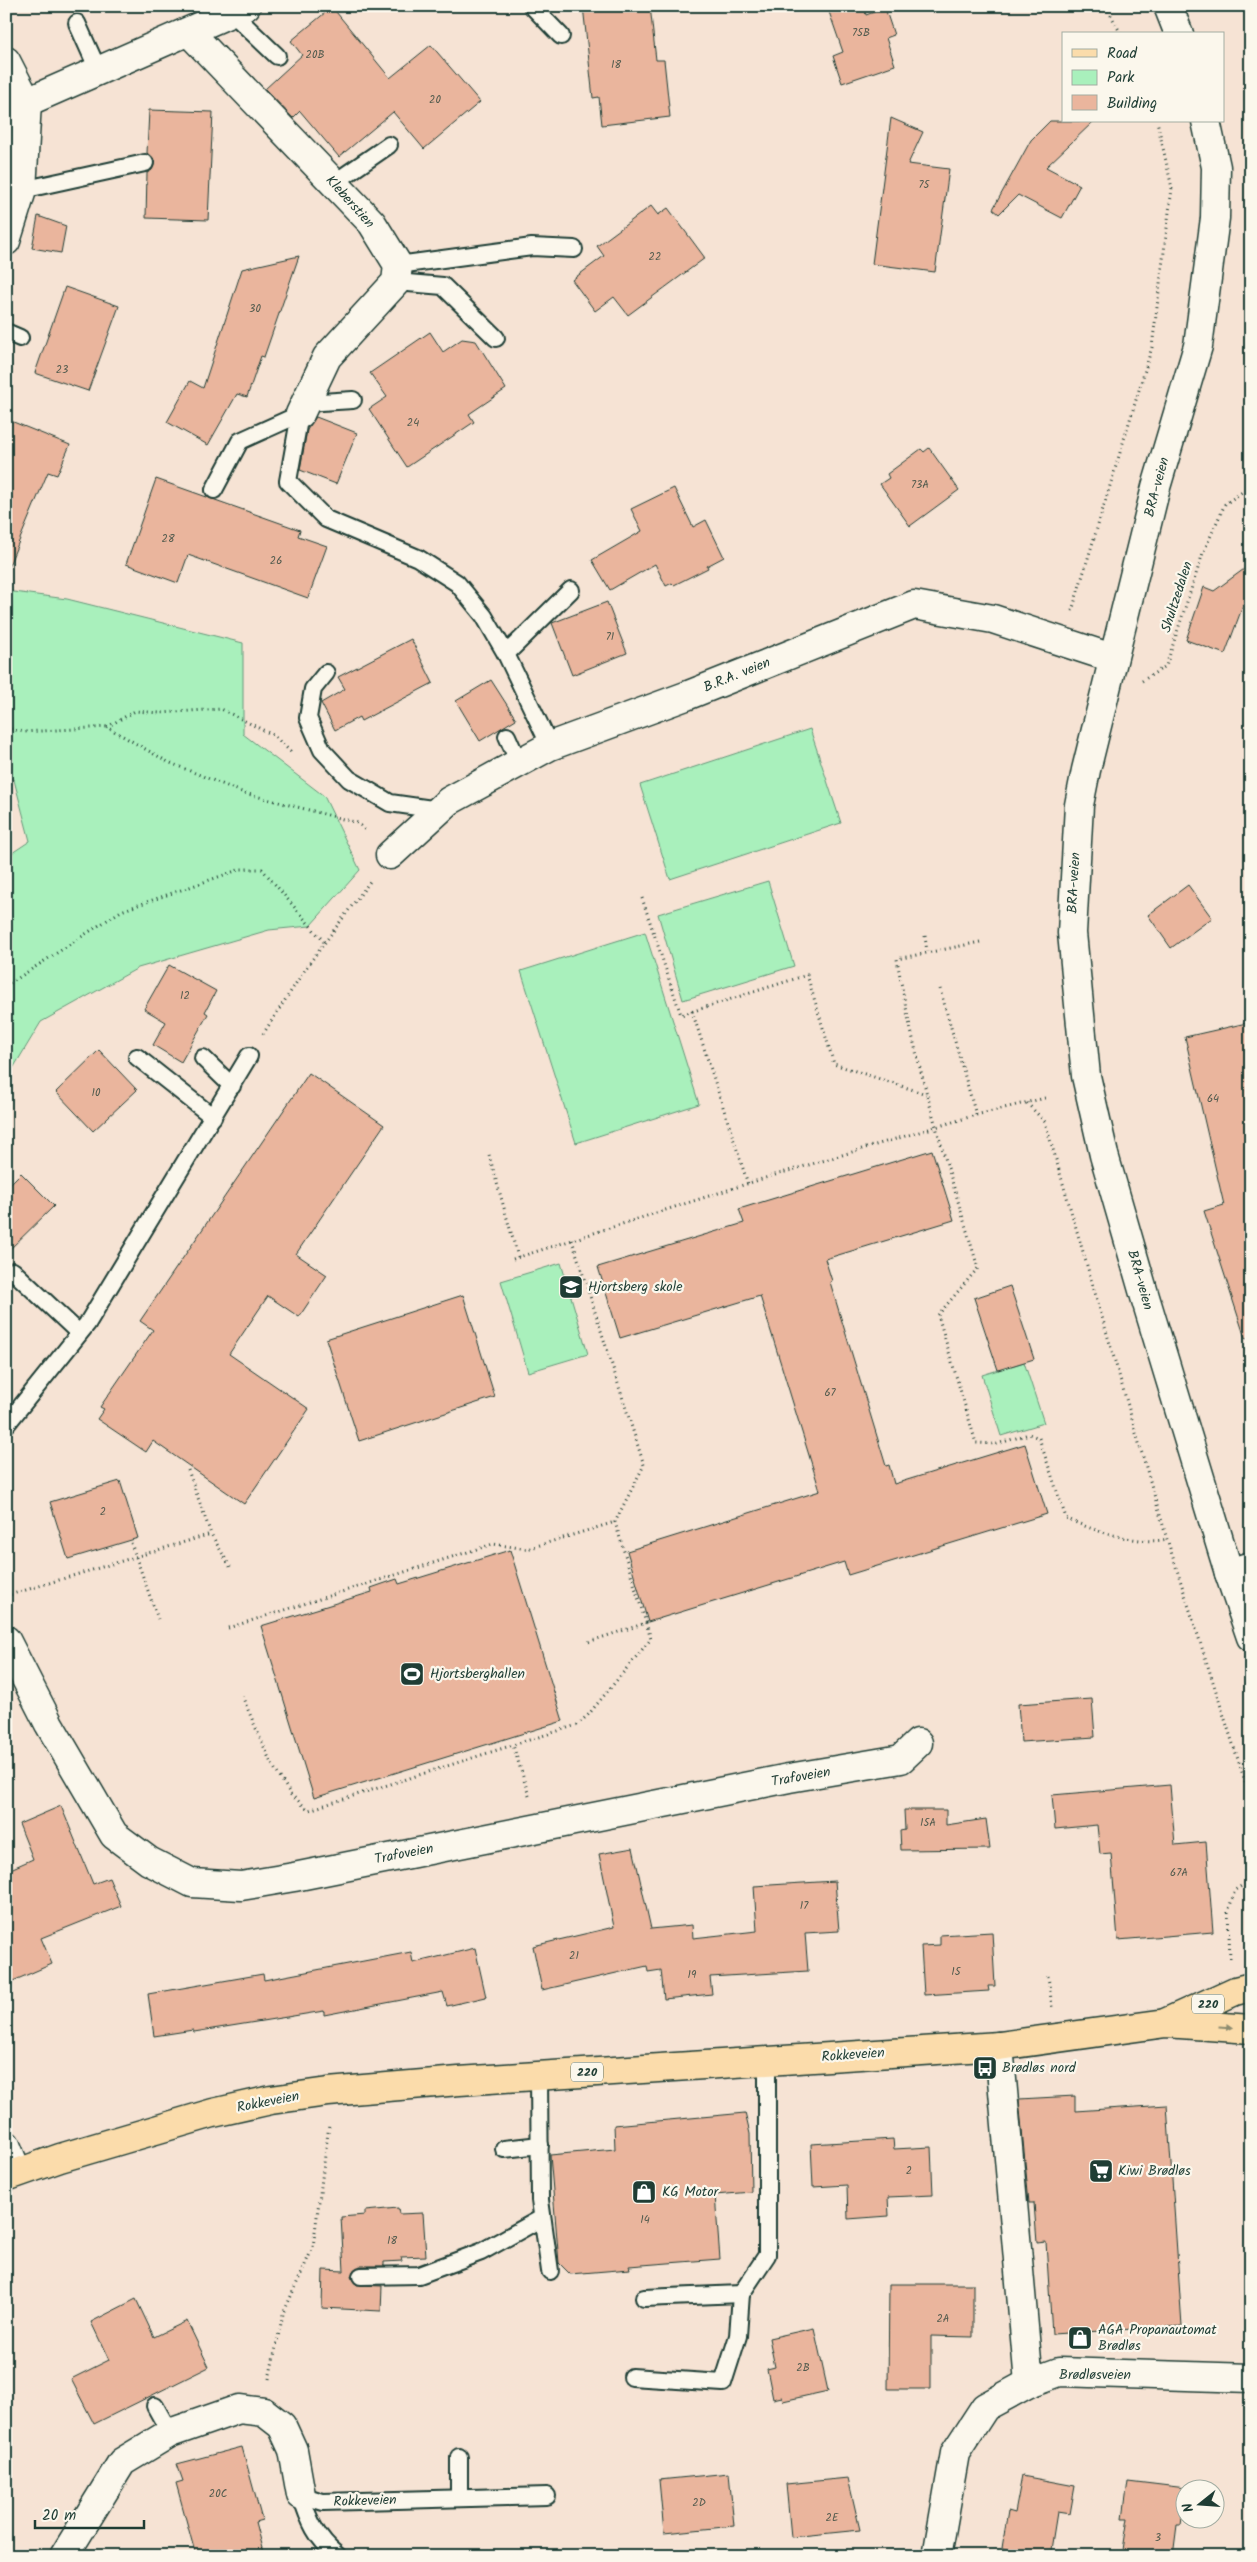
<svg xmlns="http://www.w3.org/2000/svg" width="1257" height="2562" font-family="Kalam,sans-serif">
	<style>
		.green { fill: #a9f0bc; stroke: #649678 }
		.building { fill: #eab59d; stroke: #1f3d34 }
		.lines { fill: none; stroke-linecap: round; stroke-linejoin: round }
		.lane-casing { stroke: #1f3d34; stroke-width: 20 }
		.street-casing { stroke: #1f3d34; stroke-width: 31 }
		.secondary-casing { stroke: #1f3d34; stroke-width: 31 }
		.primary-casing { stroke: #1f3d34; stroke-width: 31 }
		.path { stroke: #1f3d34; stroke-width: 3; stroke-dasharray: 1 4; stroke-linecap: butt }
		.lane { stroke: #fbf7ec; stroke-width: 16 }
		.street { stroke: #fbf7ec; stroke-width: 28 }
		.secondary { stroke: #fbf7ec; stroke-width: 28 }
		.primary { stroke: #fbdcab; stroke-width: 28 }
		.oneway { fill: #8d8c70 }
		.labels { text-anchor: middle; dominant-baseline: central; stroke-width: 4.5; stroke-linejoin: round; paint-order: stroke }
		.number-label { font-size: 11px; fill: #525b4e }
		.shield { fill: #fbf7ec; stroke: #61756b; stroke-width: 1 }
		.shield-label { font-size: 12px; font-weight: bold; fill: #1f3d34 }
		.street-label { font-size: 14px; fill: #1f3d34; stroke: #fbf7ec }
		.poi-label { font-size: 14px; fill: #1f3d34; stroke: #fbf7ec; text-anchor: start }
	</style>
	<rect width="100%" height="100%" fill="#f6e3d4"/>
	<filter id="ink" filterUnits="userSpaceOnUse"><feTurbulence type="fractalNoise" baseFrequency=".02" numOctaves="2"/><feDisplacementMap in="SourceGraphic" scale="10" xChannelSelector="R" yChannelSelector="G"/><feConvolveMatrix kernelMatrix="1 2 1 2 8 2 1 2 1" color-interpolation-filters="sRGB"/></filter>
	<g filter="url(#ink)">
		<g class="green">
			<polygon points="6,591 67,599 243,643 243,734 324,796 360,870 310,926 269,930 138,968 41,1022 6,1080 6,857 30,841 14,780 6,776"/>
			<polygon points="810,729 841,823 670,879 640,785"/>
			<polygon points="768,881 794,966 683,1000 658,914"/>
			<polygon points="645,932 699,1104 576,1143 521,971"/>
			<polygon points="561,1263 588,1354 528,1372 501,1281"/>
			<polygon points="1024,1362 1044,1423 1001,1436 982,1375"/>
		</g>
		<g class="building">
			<polygon points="583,6 650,6 656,60 664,60 670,117 602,125 599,97 593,98"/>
			<polygon points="827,6 864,6 866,15 885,8 894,35 886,38 895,65 842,83 833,56 843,52"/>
			<polygon points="332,7 390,78 431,45 480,102 424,149 393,112 339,157 300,111 293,118 265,89 302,55 291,41"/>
			<polygon points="149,110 213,112 208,220 146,218 147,173 152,170 155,161 147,153"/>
			<polygon points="891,118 923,132 908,164 949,169 935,272 872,264"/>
			<polygon points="1050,121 1094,121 1046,167 1080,185 1062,218 1018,195 999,214 993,209 1031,140"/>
			<polygon points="651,206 658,215 668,208 705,258 628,315 614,297 595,311 572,280 604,256 597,246"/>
			<polygon points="38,216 66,226 61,253 32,248"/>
			<polygon points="299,256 264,357 261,356 247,397 237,394 208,445 167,422 190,381 203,388 242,269"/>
			<polygon points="65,287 119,306 88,391 35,373"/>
			<polygon points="430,332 443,352 462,339 476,341 506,389 469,414 474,422 407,467 369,409 387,397 370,373"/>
			<polygon points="316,417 357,433 336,484 300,470 307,430"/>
			<polygon points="6,419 70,445 57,475 48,472 7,570"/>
			<polygon points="929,448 959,490 910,526 880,484 889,478 887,474 921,449 924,452"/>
			<polygon points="156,479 300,530 298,536 327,546 308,598 188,555 178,583 126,564"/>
			<polygon points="674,488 693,527 706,520 724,557 707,566 708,568 674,585 672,583 666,586 655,564 610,590 592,560 642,531 631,509"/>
			<polygon points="1251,564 1251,584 1225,654 1186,640 1204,587 1214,591"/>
			<polygon points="607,602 627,653 572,675 552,623"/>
			<polygon points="411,639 433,683 361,721 359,717 335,730 321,703 345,689 338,677"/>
			<polygon points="491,680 516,719 480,741 456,701"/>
			<polygon points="1188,885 1212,918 1171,948 1148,915"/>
			<polygon points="169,965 216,991 205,1012 208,1014 181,1062 153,1045 166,1022 144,1009"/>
			<polygon points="1251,1022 1251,1337 1245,1338 1204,1211 1224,1205 1185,1037"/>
			<polygon points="99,1050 137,1090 93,1131 56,1092"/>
			<polygon points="309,1073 384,1125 296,1254 327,1275 299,1317 268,1296 229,1354 309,1409 244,1504 153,1441 146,1452 97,1419 104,1409 100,1407 153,1330 140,1321"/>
			<polygon points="932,1150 954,1220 825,1259 832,1281 830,1282 886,1466 889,1465 894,1484 1025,1444 1047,1514 848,1575 844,1562 648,1622 627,1551 820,1491 760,1296 620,1338 598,1267 744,1223 739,1209"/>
			<polygon points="21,1173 54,1206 6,1253 6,1188"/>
			<polygon points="1010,1286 1034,1359 998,1370 974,1298"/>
			<polygon points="463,1295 495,1397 359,1441 326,1339"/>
			<polygon points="120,1481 138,1538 68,1559 50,1502"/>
			<polygon points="510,1550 563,1721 314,1798 261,1626 372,1592 371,1588 397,1579 399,1584"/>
			<polygon points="1092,1699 1095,1737 1021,1742 1018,1704"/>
			<polygon points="1170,1785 1175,1845 1206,1842 1213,1932 1118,1940 1111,1853 1100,1854 1097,1825 1055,1829 1052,1795"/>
			<polygon points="61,1806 93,1884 109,1878 121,1906 41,1938 52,1964 6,1984 6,1871 33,1859 19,1824"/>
			<polygon points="904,1810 946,1810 946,1825 986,1819 990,1849 901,1850 900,1831 905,1830"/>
			<polygon points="633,1848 651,1929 692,1925 693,1938 757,1931 754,1886 835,1881 839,1931 805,1933 808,1971 710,1977 712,1994 664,1999 661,1970 648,1972 647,1966 542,1990 533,1946 614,1927 599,1854"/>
			<polygon points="992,1932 995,1986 988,1986 989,1991 924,1995 921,1946 940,1945 940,1935"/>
			<polygon points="475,1948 486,1997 447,2006 443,1992 324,2015 324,2011 194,2032 193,2030 154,2036 148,1994 263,1974 264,1980 411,1952 413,1963"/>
			<polygon points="1075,2096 1075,2111 1167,2105 1182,2326 1052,2334 1046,2242 1037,2243 1034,2203 1029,2203 1019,2099"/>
			<polygon points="745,2113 750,2134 751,2192 715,2195 720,2259 629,2266 630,2269 570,2274 559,2263 550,2155 615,2149 614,2125"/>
			<polygon points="893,2139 894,2149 931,2147 933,2195 888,2197 889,2216 848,2219 847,2185 813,2187 811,2144"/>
			<polygon points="398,2208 399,2214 423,2213 426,2256 401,2257 402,2261 384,2262 384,2266 360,2266 353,2271 351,2277 357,2285 382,2286 381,2311 322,2308 323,2270 344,2271 341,2217 365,2215 365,2211"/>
			<polygon points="889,2284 973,2284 973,2337 931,2336 931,2389 888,2389"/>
			<polygon points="136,2299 154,2337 187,2321 209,2367 94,2424 71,2379 109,2360 91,2322"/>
			<polygon points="814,2328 828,2391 783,2401 782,2397 773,2399 767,2369 775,2367 769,2338"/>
			<polygon points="242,2447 262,2520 255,2522 264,2556 196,2556 176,2483 183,2481 177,2464"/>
			<polygon points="729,2473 734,2526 664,2533 659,2480"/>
			<polygon points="1022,2476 1075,2486 1070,2514 1057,2512 1050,2556 1002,2548 1008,2511 1015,2513"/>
			<polygon points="848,2478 860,2530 791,2537 786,2484"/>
			<polygon points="1128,2481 1186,2488 1181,2525 1177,2525 1173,2556 1122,2556 1128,2518 1123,2518"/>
		</g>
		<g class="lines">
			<defs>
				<g id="lane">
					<polyline points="532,6 561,36"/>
					<polyline points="233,14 277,56"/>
					<polyline points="77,23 99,72"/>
					<polyline points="334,183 389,145"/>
					<polyline points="22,190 145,163"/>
					<polyline points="398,265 532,247 574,249"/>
					<polyline points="396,282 443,286 496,338"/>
					<polyline points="6,332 20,338"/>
					<polyline points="305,403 353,400"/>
					<polyline points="300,414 288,481 326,519 418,558 457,583 484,616 506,654"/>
					<polyline points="214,490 240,441 300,414"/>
					<polyline points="326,673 313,689 308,718 322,750 349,779 390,803 439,810"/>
					<polyline points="507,736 519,763"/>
					<polyline points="550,746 506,654 571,590"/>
					<polyline points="137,1057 213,1117"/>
					<polyline points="203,1058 232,1086"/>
					<polyline points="13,1271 79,1333"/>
					<polyline points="6,1425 87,1324 249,1056"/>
					<polyline points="539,2075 540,2200 550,2271"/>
					<polyline points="504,2149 540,2145"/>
					<polyline points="361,2276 419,2275 481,2252 542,2218"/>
					<polyline points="644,2298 741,2294 767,2255 767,2061"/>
					<polyline points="632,2377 723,2383 738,2336 741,2294"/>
					<polyline points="155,2406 170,2433"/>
					<polyline points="459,2457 459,2497"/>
					<polyline points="301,2495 323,2502 547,2496"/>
					<path d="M301,2495C308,2519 317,2540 338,2556"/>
				</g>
				<g id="street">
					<polyline points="190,33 372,223 398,265 396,282 327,357 300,414"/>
					<polyline points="6,61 27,102 22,190 6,241"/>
					<polyline points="27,102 246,6"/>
					<polyline points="390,855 449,801 550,746 686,696 914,605 993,619 1112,658"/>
					<polyline points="1229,1573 1251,1566"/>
					<polyline points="6,1640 49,1724 114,1835 149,1861 192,1883 241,1886 294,1877 789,1778 901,1759 918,1743"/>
					<polyline points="999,2046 1029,2383"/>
					<polyline points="6,2145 17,2172"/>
					<polyline points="64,2556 122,2462 170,2433 239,2409 264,2412 282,2426 293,2450 301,2495"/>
					<polyline points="937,2556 955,2453 985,2407 1029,2383 1059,2372 1251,2378"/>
				</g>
				<g id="secondary">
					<polyline points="1168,6 1179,34"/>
					<polyline points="1206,121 1216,167 1215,218 1198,346 1156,487 1086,770 1079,805 1072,933 1086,1076 1104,1155 1145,1297 1229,1573 1251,1637"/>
				</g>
				<g id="primary">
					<polyline points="1167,2022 1235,1991 1251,1987"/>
					<polyline points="6,2177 60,2158 213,2113 271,2100 328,2092 459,2081 999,2046 1166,2023 1251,2029"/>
				</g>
			</defs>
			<use href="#lane" class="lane-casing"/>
			<use href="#street" class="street-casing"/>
			<use href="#secondary" class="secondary-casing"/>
			<use href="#primary" class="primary-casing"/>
			<g class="path">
				<polyline points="1106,6 1121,34"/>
				<polyline points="1072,611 1152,347 1172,188 1157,121"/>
				<polyline points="1142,681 1166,666 1203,553 1225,504 1251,486"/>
				<polyline points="107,727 135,711 160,713 221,709 273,735 293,754"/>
				<polyline points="6,728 24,732 107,727 168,762 244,793 358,823 367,832"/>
				<polyline points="642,898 681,1015 807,975 834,1064 926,1094"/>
				<polyline points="925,936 927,952"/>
				<path d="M980,942L897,959C914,1064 948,1166 978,1268L938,1315L976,1443L997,1444L1029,1434L1039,1438L1066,1518C1090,1530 1141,1546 1167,1539"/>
				<polyline points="6,986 121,911 241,869 262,869 324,942"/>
				<polyline points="940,989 976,1115"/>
				<polyline points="692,1011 748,1184"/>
				<polyline points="263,1034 306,968 371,880"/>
				<polyline points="1027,1103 1045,1122 1167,1539 1251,1800"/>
				<polyline points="489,1155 518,1257"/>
				<polyline points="572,1240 644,1465 615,1522 646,1623"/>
				<polyline points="513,1259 765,1178 976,1115 1045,1098"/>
				<polyline points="188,1470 211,1534 232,1570"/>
				<polyline points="131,1543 158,1619"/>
				<polyline points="6,1596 211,1534"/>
				<polyline points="228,1628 493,1544 527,1549 615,1522"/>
				<polyline points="242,1696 271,1763 291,1795 309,1810 513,1745"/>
				<polyline points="529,1796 513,1745 577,1725 588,1715 651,1639 646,1623 588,1642"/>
				<polyline points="1230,1958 1228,1912 1235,1890 1251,1880"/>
				<polyline points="1048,1976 1052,2007"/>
				<polyline points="269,2379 283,2314 313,2247 329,2125"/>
			</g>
			<use href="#lane" class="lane"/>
			<use href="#street" class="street"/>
			<use href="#secondary" class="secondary"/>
			<use href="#primary" class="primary"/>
		</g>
		<defs><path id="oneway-solid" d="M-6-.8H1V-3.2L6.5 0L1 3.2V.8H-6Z" transform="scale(1.25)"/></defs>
		<use class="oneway" href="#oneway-solid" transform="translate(1226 2027) rotate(4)"/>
	</g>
	<defs>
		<symbol id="school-square" viewBox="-11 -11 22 22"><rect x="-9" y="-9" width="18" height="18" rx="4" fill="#1f3d34" stroke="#fbf7ec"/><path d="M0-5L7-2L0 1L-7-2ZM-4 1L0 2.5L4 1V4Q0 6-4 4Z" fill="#fff"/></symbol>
		<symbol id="stadium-square" viewBox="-11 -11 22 22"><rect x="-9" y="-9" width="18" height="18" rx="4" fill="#1f3d34" stroke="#fbf7ec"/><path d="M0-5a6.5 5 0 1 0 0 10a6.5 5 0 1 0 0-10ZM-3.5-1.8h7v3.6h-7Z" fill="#fff"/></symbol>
		<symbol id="bus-square" viewBox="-11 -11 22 22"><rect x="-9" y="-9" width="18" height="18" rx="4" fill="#1f3d34" stroke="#fbf7ec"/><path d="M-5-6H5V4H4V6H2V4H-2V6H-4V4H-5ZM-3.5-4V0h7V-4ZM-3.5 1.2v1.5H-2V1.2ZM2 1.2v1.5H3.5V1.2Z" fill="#fff"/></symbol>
		<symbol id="supermarket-square" viewBox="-11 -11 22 22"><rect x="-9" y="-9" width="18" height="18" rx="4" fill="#1f3d34" stroke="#fbf7ec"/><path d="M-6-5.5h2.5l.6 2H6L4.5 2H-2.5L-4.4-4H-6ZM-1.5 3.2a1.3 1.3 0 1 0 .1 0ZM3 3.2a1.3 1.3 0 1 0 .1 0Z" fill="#fff"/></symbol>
		<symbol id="shop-square" viewBox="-11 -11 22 22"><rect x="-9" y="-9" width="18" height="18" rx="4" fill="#1f3d34" stroke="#fbf7ec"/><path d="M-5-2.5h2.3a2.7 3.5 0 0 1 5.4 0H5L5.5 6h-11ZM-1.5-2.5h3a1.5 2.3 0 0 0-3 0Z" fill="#fff"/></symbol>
	</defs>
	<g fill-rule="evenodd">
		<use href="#school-square" x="557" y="1273" width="28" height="28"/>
		<use href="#stadium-square" x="398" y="1660" width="28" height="28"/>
		<use href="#bus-square" x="971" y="2054" width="28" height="28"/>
		<use href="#supermarket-square" x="1087" y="2157" width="28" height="28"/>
		<use href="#shop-square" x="630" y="2178" width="28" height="28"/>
		<use href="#shop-square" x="1066" y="2324" width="28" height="28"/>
	</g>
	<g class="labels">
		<g class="number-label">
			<text x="861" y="33">75B</text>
			<text x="315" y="55">20B</text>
			<text x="616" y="65">18</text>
			<text x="435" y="100">20</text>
			<text x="924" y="185">75</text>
			<text x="655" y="257">22</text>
			<text x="255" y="309">30</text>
			<text x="62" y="370">23</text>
			<text x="413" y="423">24</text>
			<text x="920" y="485">73A</text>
			<text x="168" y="539">28</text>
			<text x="276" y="561">26</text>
			<text x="610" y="637">71</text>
			<text x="185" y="996">12</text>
			<text x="96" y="1093">10</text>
			<text x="1213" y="1099">64</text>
			<text x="830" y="1393">67</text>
			<text x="103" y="1512">2</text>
			<text x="928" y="1823">15A</text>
			<text x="1179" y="1873">67A</text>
			<text x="804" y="1906">17</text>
			<text x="574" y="1956">21</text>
			<text x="956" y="1972">15</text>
			<text x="692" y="1975">19</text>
			<text x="909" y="2171">2</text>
			<text x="645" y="2220">14</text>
			<text x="392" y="2241">18</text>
			<text x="943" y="2319">2A</text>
			<text x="803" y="2368">2B</text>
			<text x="218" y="2494">20C</text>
			<text x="699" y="2503">2D</text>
			<text x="832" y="2518">2E</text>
			<text x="1158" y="2538">3</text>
		</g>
		<g class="shield">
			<rect x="1192" y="1994.5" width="32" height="19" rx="4"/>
			<rect x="571" y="2062.5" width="32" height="19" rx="4"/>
		</g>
		<g class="shield-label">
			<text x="1208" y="2004">220</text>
			<text x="587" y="2072">220</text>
		</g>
		<g class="street-label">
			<text transform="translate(350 202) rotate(48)">Kleberstien</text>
			<text transform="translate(1157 487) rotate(-75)">BRA-veien</text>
			<text transform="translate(1177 597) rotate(-72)">Shultzedalen</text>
			<text transform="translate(737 675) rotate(-22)">B.R.A. veien</text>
			<text transform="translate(1074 883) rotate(-87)">BRA-veien</text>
			<text transform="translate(1140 1280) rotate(74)">BRA-veien</text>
			<text transform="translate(801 1777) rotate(-10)">Trafoveien</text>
			<text transform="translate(404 1854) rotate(-11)">Trafoveien</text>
			<text transform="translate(853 2055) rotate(-4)">Rokkeveien</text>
			<text transform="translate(268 2102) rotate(-11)">Rokkeveien</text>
			<text x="1095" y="2375">Brødløsveien</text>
			<text transform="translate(365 2501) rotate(-2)">Rokkeveien</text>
		</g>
		<g class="poi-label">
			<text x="588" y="1287">Hjortsberg skole</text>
			<text x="430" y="1674">Hjortsberghallen</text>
			<text x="1002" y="2068">Brødløs nord</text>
			<text x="1118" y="2171">Kiwi Brødløs</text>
			<text x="662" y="2192">KG Motor</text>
			<text x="1098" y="2330">AGA Propanautomat<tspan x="1098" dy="16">Brødløs</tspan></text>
		</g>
	</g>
	<rect width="1257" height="2562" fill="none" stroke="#fbf7ec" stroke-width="25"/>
	<rect x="12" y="12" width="1232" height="2537" fill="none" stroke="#1f3d34" stroke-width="2" filter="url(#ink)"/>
	<rect x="1062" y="32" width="162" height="90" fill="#fbf7ec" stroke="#a3ada2"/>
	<rect x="1072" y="49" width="25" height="8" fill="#fbdcab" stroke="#a3ada2"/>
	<text x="1107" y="58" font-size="15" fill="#1f3d34">Road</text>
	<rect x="1072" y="70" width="25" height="15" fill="#a9f0bc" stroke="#a3ada2"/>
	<text x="1107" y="82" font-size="15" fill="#1f3d34">Park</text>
	<rect x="1072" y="95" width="25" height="15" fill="#eab59d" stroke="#a3ada2"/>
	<text x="1107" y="108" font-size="15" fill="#1f3d34">Building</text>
	<g transform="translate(1200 2504) rotate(253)"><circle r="24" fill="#fbf7ec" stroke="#a3ada2"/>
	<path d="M0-4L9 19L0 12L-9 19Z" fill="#1f3d34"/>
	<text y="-8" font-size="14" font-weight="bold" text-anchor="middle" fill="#1f3d34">N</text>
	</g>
	<path d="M35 2520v8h109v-8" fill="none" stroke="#1f3d34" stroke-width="2.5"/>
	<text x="42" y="2520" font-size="15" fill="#1f3d34" stroke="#fbf7ec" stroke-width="4" paint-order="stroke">20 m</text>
</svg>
